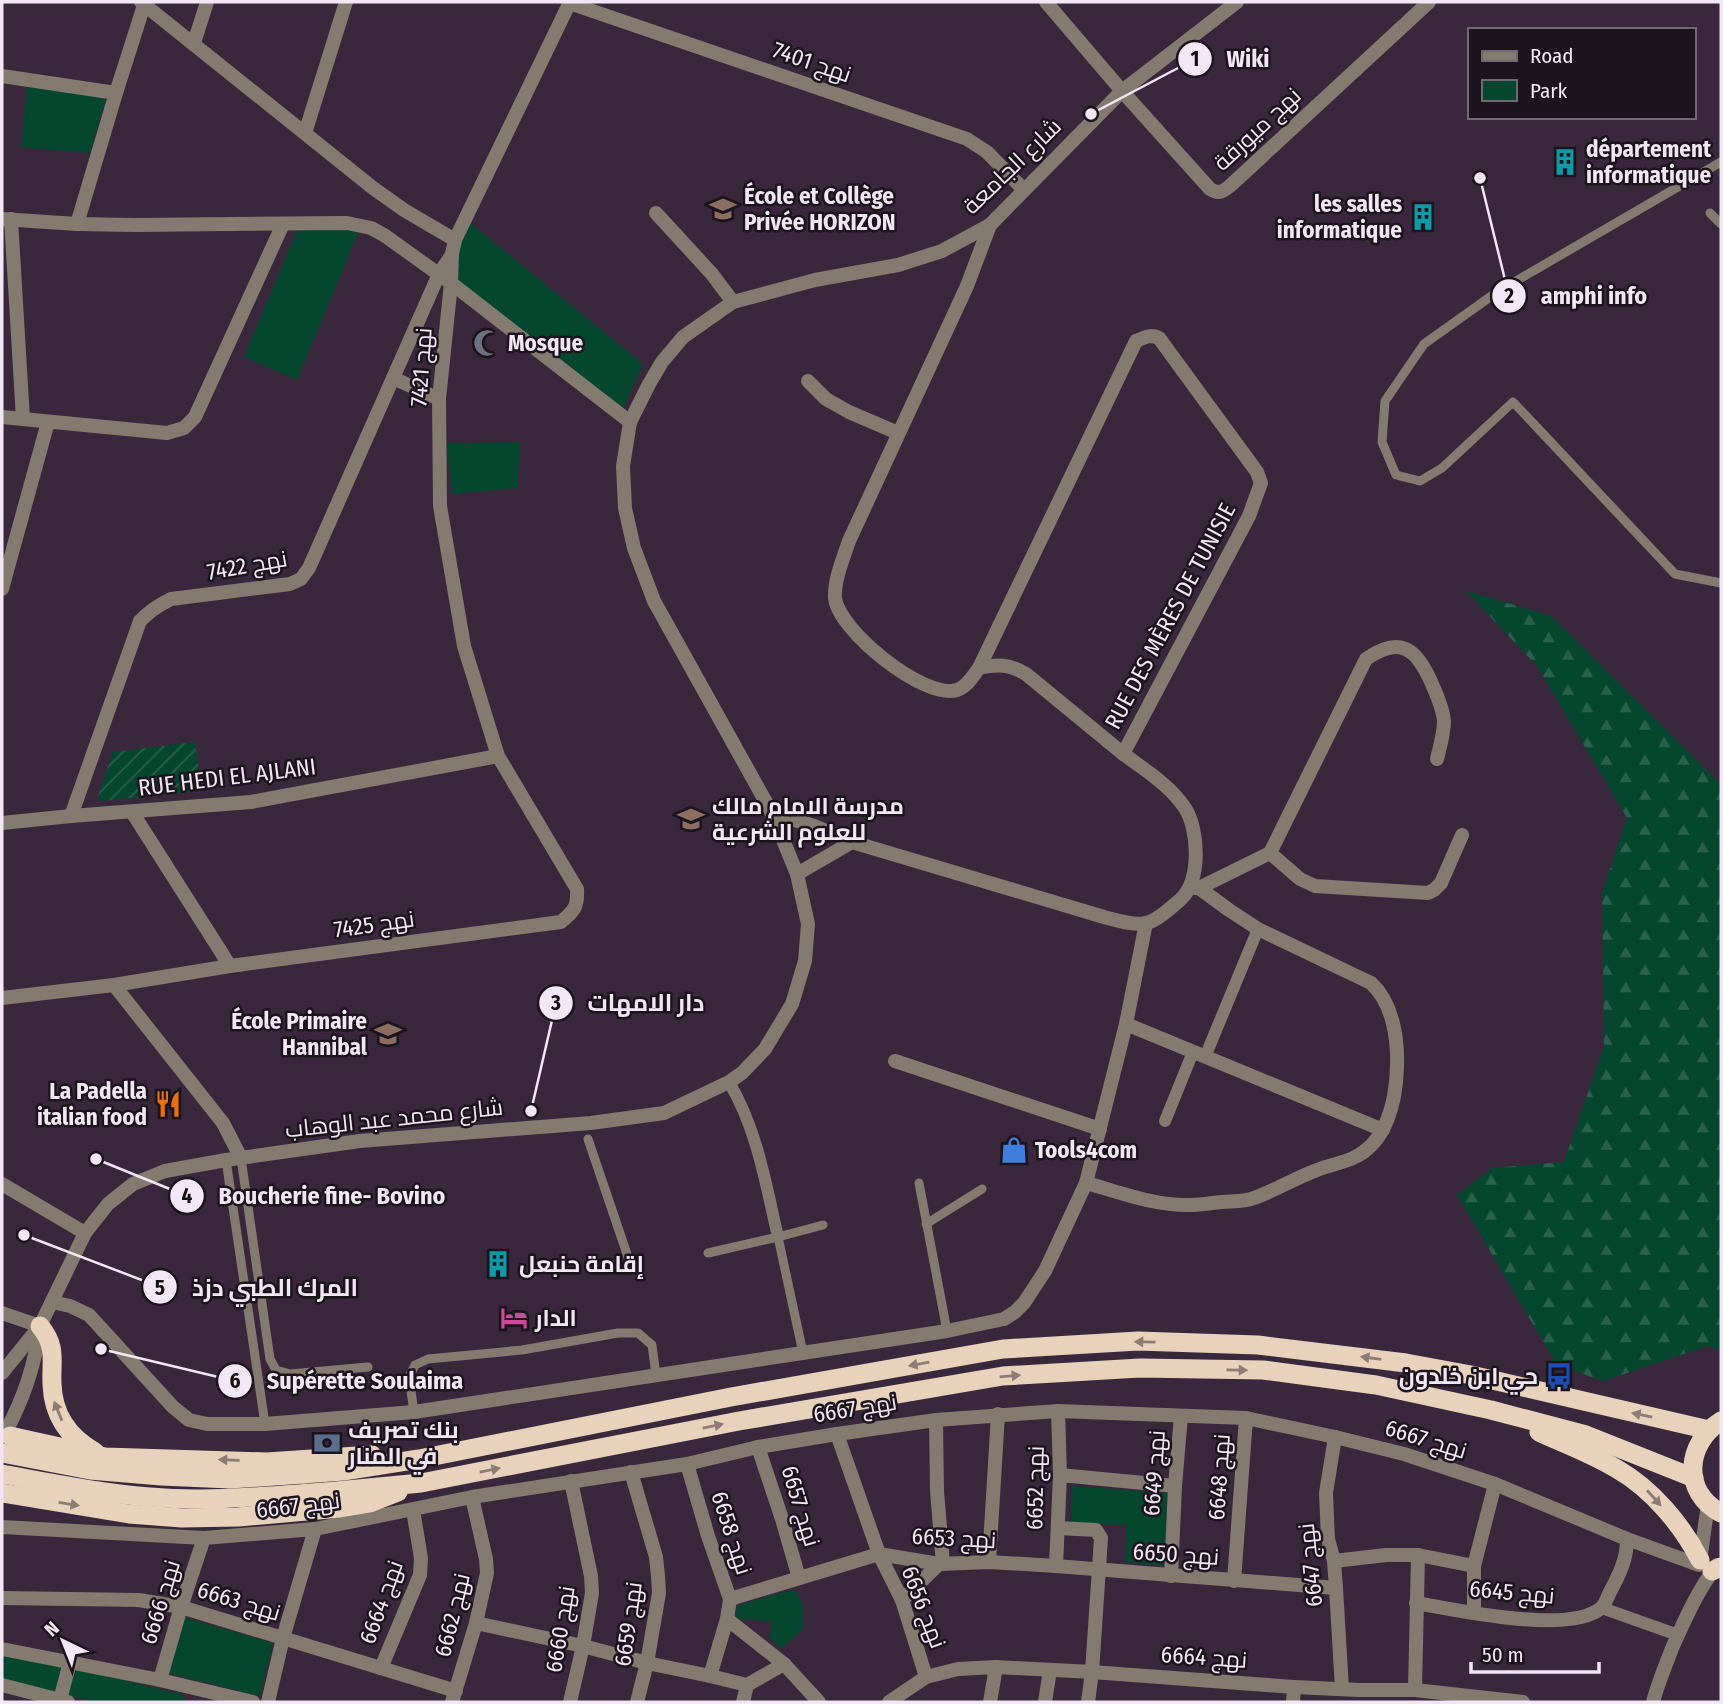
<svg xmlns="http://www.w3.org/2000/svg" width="1723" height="1704" font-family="'Fira Sans Condensed',Cairo,sans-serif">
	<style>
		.green { fill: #05462e }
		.forest { fill: url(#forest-firs) }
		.garden { fill: url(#garden-furrows) }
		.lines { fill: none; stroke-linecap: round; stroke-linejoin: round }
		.service { stroke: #837a70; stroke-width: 9 }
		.pedestrian { stroke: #837a70; stroke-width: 12 }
		.minor { stroke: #837a70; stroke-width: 14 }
		.tertiary { stroke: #837a70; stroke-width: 14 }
		.trunk { stroke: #e8d2bc; stroke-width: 19 }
		.trunk-bridge { stroke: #e8d2bc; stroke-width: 19 }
		.oneway { fill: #8c7c74 }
		.labels { text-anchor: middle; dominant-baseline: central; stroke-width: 5; stroke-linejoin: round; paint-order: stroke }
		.street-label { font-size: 23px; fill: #f2e7f4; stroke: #1c141d }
		.poi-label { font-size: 23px; font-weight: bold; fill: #f2e7f4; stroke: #1c141d; text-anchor: start }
		.leader { fill: none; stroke: #f2e7f4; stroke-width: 2.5 }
		.callout-dot { fill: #f2e7f4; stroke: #1c141d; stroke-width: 2.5 }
		.mark-label { font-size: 21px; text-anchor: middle; font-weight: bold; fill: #111 }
		.callout-label { font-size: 24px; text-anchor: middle; font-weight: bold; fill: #f2e7f4; stroke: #1c141d; stroke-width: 5; stroke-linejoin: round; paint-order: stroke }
	</style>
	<defs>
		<pattern id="forest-firs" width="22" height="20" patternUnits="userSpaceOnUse" patternTransform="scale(1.75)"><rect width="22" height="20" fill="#05462e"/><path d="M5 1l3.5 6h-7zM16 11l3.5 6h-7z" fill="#2a614d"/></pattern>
		<pattern id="garden-furrows" width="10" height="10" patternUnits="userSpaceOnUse" patternTransform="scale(1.75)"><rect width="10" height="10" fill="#05462e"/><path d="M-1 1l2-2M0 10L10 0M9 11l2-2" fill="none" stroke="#2a614d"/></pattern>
	</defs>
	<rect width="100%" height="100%" fill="#39283c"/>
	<g class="green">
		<polygon points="27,86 106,98 90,153 21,147"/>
		<polygon points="468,221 643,364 620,416 455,288 458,250"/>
		<polygon points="299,226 360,228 297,380 244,357"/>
		<polygon points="520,442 518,488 452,494 447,443"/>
		<polygon points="1072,1486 1167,1493 1164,1566 1125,1562 1127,1525 1070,1524"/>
		<polygon points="795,1589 803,1605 803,1629 781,1649 769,1637 772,1622 736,1618 738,1605"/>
		<polygon points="183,1617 273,1643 260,1696 168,1673"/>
		<polygon points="2,1654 62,1665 55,1693 2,1681"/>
		<polygon points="74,1668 184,1695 186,1702 94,1702 67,1695"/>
	</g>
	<polygon class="forest" points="1465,590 1551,616 1721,784 1721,1351 1708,1346 1603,1381 1557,1365 1457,1195 1492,1168 1564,1162 1604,1046 1602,893 1627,818 1537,666"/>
	<polygon class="garden" points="195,742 202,791 100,801 98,796 113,752"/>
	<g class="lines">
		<g class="service">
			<polyline points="1721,162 1497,292 1424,344 1385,401 1382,442 1396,475 1420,481 1442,468 1513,402 1675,574 1721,583"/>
			<polyline points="1710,213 1721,224"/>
			<polyline points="588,1139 630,1263"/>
			<polyline points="241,1158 270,1359 276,1370 290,1374 368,1367"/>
			<polyline points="226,1160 265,1424"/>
			<polyline points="919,1183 947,1331"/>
			<polyline points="926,1224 982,1189"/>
			<polyline points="778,1237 823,1225"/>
			<polyline points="708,1253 778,1237 803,1353"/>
			<polyline points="414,1412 409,1377 415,1365 428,1359 522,1350 618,1333 638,1333 652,1345 656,1375"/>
		</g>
		<g class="pedestrian">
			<polyline points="1205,1057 1258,929"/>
			<path d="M729,1082C757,1129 766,1185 778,1237"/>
			<polyline points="1165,1121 1193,1052"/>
			<polyline points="1602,1608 1678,1635"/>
		</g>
		<g class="minor">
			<polyline points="141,2 373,188 404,210 455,240"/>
			<path d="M1046,2L1122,91L1210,189C1219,195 1224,191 1231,185L1429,2"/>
			<polyline points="569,3 967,139 987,152 1024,190"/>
			<polyline points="194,43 207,2"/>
			<polyline points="2,76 116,93"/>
			<polyline points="305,133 346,2"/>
			<polyline points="656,213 712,274 733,302"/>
			<polyline points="2,219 77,224 134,225 347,223 371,228 384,235 451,283 630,422"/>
			<polyline points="11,219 23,419"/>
			<polyline points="77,224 116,93 144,5"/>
			<polyline points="393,378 439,399"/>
			<polyline points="808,381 826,399 849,412 898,433"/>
			<polyline points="2,417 167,433 184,428 195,417 283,224"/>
			<polyline points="2,589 48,422"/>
			<path d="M979,668L1136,341C1145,337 1150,334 1159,338L1257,472L1261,483L1249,516L1123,754"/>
			<polyline points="132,812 230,966"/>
			<path d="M772,813L814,826L852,842L1104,917C1116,920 1133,926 1146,923C1157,921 1173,906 1181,899C1201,880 1199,830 1185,808C1169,784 1143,769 1121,752C1089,726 1058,700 1026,674C1009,664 998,664 979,668C973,676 967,687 957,690C924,700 838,630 835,598C834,580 843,559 849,541L967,286L990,225"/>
			<path d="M71,816L140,621C149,611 159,605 171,599L290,584L301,579L309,568L439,274L451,256"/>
			<polyline points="2,823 71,816 251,802 498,756"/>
			<polyline points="1270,853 1300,879 1315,886 1428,893 1434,890 1441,883 1462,835"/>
			<polyline points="797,874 852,842"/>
			<path d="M1194,888H1199L1270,853L1366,659C1401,635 1417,649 1432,684C1437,696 1443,708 1444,721C1444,733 1440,747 1437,759"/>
			<polyline points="114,985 223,1123 241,1158"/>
			<path d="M2,998L114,985L230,966L561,922C574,911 578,907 577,889L498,756L464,646L440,506L439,399L451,283L452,254L455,240L570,2"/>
			<polyline points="1126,1024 1383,1130"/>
			<polyline points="895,1061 1100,1129"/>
			<path d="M1086,1183C1119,1192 1155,1206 1190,1205C1201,1205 1211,1203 1222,1202C1232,1201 1244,1202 1254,1198C1274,1191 1292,1180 1312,1172C1325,1166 1340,1164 1353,1158C1387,1143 1396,1101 1397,1067C1398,1039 1393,1003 1371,983L1258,929L1229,910L1199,888"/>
			<polyline points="2,1184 85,1233"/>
			<polyline points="52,1302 70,1306 89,1315 173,1407 189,1420 207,1424 265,1424 414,1412 947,1331 1004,1319 1015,1312 1024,1303 1045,1271 1086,1183 1126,1024 1146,923"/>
			<polyline points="2,1313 40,1326"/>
			<polyline points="936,1420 937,1491 943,1564"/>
			<polyline points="837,1434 879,1554 902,1600 926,1677"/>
			<polyline points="1335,1437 1326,1493 1328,1539 1334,1561 1336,1588 1342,1689"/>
			<polyline points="758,1447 782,1519 799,1578"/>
			<polyline points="687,1464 708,1536 730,1599 727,1619 710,1676 747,1685 743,1702"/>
			<polyline points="631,1472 656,1557 658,1576 659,1593 647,1663 637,1702"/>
			<polyline points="1060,1475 1175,1486"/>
			<polyline points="2,1527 204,1538 315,1529 472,1497 687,1464 758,1447 837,1434 936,1420 1058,1411 1246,1418 1335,1437 1404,1454 1495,1484 1627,1539 1699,1565"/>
			<polyline points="1058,1528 1096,1530 1101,1538 1092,1672 1088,1702"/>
			<polyline points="1334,1561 1386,1555 1418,1555 1474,1566"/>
			<polyline points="989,1562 998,1414"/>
			<polyline points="1056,1566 1060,1475 1058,1411"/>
			<polyline points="1171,1576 1175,1486 1181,1416"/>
			<polyline points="1234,1581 1246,1418"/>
			<polyline points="2,1598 139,1600 181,1607 456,1691"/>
			<polyline points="730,1599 879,1554 939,1564 989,1562 1056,1566 1336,1588"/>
			<polyline points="902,1600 939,1564"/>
			<path d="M1416,1603C1456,1610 1570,1635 1601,1608C1605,1605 1607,1598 1609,1594C1619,1575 1627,1560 1627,1539"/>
			<polyline points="1474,1613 1474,1566 1495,1484"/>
			<polyline points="727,1619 784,1664 819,1702"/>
			<polyline points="476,1623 583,1646 647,1663 710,1676"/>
			<polyline points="2,1649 160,1680 253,1702"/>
			<polyline points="381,1668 420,1575 421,1558 413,1510"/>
			<polyline points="160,1680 181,1607 204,1538"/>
			<polyline points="2,1685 68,1702"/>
			<polyline points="747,1685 784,1664"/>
			<polyline points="1415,1690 1418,1555"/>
			<polyline points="60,1700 70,1662"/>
			<polyline points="268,1702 283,1638 315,1529"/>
			<polyline points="452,1702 476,1623 487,1573 486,1559 472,1497"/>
			<polyline points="570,1702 583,1646 592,1593 591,1576 571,1481"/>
			<polyline points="990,1702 996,1667"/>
			<polyline points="1045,1702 1050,1670"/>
			<polyline points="1293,1702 1294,1687"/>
		</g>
		<g class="tertiary">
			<polyline points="2,1373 40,1326 85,1233 108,1204 133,1184 165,1171 226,1160 360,1141 591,1123 664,1113 729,1082 742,1073 765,1049 792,1004 805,961 808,924 797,874 772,813 654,601 634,548 625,508 623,466 630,422 649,384 662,362 683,337 733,302 815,280 898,265 942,251 990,225 1122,91 1237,2"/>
			<path d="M6,1431C24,1398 35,1365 40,1327"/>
			<polyline points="1700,1561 1708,1504"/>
			<polyline points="889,1702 926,1677 958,1669 996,1667 1092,1672 1294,1687 1359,1690 1415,1690 1523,1702"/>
			<path d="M1653,1702C1658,1683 1666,1664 1673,1646C1686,1617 1698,1590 1717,1565"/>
		</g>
		<g class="trunk">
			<path d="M40,1326C57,1347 51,1359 52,1384C53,1414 68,1437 95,1452"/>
			<path d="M1721,1421C1686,1443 1681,1492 1721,1513"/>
			<path d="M1539,1432C1565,1444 1593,1454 1617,1469C1652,1489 1682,1525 1700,1560"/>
			<polyline points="10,1436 105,1457 267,1462 372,1455"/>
			<polyline points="303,1474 343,1471 419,1459 731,1397 1003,1349 1138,1341 1258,1345 1406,1363 1471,1375 1709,1430"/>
			<polyline points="326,1492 421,1483 739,1421 1003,1376 1140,1368 1263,1370 1376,1385 1491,1410 1586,1435 1694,1478"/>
			<polyline points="2,1493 129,1514 182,1518 238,1517 340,1508 370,1503 398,1492"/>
			<polyline points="1712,1571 1721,1567"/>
		</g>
		<g class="trunk-bridge">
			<polyline points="2,1453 90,1470 161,1476 230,1479 303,1474"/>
			<path d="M2,1474C51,1483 100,1493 150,1497C208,1502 267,1496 326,1492"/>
		</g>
	</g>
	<defs><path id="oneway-solid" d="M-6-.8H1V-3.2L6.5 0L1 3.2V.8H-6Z" transform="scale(1.75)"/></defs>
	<g class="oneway">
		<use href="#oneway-solid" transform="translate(1145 1342) rotate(-179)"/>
		<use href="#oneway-solid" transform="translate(1371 1358) rotate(-172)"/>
		<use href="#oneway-solid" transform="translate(919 1364) rotate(170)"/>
		<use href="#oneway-solid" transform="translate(1237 1370) rotate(1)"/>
		<use href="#oneway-solid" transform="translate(1010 1376) rotate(-5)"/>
		<use href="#oneway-solid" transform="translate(58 1411) rotate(-112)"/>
		<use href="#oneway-solid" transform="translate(1642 1415) rotate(-168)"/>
		<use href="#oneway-solid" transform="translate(713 1426) rotate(-11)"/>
		<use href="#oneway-solid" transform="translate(229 1460) rotate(-178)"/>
		<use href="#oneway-solid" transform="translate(490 1470) rotate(-11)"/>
		<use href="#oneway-solid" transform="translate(1654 1498) rotate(48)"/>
		<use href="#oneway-solid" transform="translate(69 1504) rotate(9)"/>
	</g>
	<defs>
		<symbol id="building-bare" viewBox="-9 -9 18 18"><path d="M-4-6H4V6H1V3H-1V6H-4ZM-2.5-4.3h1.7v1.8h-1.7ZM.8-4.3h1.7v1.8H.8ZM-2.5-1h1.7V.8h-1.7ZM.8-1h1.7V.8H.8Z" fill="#0f9aa8" stroke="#1c141d" stroke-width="2.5" paint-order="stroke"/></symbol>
		<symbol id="school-bare" viewBox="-9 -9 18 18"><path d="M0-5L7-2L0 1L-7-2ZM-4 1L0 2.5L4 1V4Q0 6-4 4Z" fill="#8d6e63" stroke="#1c141d" stroke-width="2.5" paint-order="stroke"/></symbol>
		<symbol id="mosque-bare" viewBox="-9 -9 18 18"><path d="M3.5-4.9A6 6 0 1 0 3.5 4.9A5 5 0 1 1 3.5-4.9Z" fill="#6b7280" stroke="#1c141d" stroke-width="2.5" paint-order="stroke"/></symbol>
		<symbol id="university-bare" viewBox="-9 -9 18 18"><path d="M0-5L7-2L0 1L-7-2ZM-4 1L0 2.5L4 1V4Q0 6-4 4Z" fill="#8d6e63" stroke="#1c141d" stroke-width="2.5" paint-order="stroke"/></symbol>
		<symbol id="restaurant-bare" viewBox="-9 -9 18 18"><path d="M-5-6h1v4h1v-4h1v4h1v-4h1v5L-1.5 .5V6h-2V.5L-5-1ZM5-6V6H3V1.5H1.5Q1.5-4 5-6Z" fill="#e8710a" stroke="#1c141d" stroke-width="2.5" paint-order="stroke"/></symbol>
		<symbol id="shop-bare" viewBox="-9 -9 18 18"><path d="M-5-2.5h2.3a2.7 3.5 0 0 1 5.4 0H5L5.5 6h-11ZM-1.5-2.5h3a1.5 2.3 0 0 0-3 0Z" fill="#3f7fe0" stroke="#1c141d" stroke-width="2.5" paint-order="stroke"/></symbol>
		<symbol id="hotel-bare" viewBox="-9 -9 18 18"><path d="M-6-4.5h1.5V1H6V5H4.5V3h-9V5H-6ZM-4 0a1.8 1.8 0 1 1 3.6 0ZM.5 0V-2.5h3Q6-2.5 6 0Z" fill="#d1479c" stroke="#1c141d" stroke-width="2.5" paint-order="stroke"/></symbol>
		<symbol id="bus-bare" viewBox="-9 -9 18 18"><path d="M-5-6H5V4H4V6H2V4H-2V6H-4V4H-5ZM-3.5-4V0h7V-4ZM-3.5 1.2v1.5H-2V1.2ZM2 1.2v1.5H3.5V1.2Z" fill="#1a4fb4" stroke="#1c141d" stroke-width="2.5" paint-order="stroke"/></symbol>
		<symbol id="bank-bare" viewBox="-9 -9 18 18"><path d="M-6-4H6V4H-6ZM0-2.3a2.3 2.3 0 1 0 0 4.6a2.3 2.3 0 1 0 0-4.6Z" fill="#5c6f8a" stroke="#1c141d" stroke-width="2.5" paint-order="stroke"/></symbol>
	</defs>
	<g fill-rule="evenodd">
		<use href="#building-bare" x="1546" y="143" width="38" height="38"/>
		<use href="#school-bare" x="704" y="190" width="38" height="38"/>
		<use href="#building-bare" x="1404" y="198" width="38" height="38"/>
		<use href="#mosque-bare" x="468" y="324" width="38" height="38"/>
		<use href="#university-bare" x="672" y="800" width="38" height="38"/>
		<use href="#school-bare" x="369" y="1015" width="38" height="38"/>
		<use href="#restaurant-bare" x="149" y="1085" width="38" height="38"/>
		<use href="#shop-bare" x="995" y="1131" width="38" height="38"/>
		<use href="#building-bare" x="479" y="1245" width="38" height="38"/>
		<use href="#hotel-bare" x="495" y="1299" width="38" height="38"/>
		<use href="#bus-bare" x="1540" y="1357" width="38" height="38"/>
		<use href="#bank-bare" x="308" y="1424" width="38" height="38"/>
	</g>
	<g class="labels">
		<g class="street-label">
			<text transform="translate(812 62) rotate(19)">نهج 7401</text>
			<text transform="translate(1257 129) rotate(-43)">نهج ميورقة</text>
			<text transform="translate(1012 166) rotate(-44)">شارع الجامعة</text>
			<text transform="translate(421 367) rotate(-86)">نهج 7421</text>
			<text transform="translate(247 565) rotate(-10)">نهج 7422</text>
			<text transform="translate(1170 616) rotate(-62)">RUE DES MÈRES DE TUNISIE</text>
			<text transform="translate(227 777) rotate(-7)">RUE HEDI EL AJLANI</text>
			<text transform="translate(374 924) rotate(-8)">نهج 7425</text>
			<text transform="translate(394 1118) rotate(-6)">شارع محمد عبد الوهاب</text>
			<text transform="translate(855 1408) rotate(-9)">نهج 6667</text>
			<text transform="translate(1426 1439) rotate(17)">نهج 6667</text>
			<text transform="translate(1154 1473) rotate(-86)">نهج 6649</text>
			<text transform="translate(1219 1477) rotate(-86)">نهج 6648</text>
			<text transform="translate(1035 1488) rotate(-89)">نهج 6652</text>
			<text transform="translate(298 1505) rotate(-7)">نهج 6667</text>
			<text transform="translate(801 1506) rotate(73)">نهج 6657</text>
			<text transform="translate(732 1533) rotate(72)">نهج 6658</text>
			<text transform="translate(954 1538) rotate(3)">نهج 6653</text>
			<text transform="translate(1176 1554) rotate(4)">نهج 6650</text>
			<text transform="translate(1310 1565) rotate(-96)">نهج 6647</text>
			<text transform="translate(1512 1592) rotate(5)">نهج 6645</text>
			<text transform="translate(239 1601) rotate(17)">نهج 6663</text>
			<text transform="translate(160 1602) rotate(-73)">نهج 6666</text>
			<text transform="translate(381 1602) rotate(-70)">نهج 6664</text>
			<text transform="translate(924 1607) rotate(69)">نهج 6656</text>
			<text transform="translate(452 1615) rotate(-76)">نهج 6662</text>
			<text transform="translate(628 1624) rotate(-82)">نهج 6659</text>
			<text transform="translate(560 1629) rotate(-81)">نهج 6660</text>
			<text transform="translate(1204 1657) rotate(4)">نهج 6664</text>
		</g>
		<g class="poi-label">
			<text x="1586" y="149">département<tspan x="1586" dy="26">informatique</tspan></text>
			<text x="744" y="196">École et Collège<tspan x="744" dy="26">Privée HORIZON</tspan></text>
			<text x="1402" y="204" text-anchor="end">les salles<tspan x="1402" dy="26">informatique</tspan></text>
			<text x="508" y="343">Mosque</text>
			<text x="712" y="806">مدرسة الامام مالك<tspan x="712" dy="26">للعلوم الشرعية</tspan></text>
			<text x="367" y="1021" text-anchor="end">École Primaire<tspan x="367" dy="26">Hannibal</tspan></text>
			<text x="147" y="1091" text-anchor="end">La Padella<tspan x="147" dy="26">italian food</tspan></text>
			<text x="1035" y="1150">Tools4com</text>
			<text x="519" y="1264">إقامة حنبعل</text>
			<text x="535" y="1318">الدار</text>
			<text x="1538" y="1376" text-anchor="end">حي ابن خلدون</text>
			<text x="348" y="1430">بنك تصريف<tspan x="348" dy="26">في المنار</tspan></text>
		</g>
	</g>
	<path class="leader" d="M1091 114L1195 59M1480 178L1509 296M531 1111L556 1003M96 1159L187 1196M24 1235L160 1287M101 1349L235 1381"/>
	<g class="callout-dot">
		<circle cx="1091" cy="114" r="7"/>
		<circle cx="1480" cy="178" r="7"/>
		<circle cx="531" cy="1111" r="7"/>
		<circle cx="96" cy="1159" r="7"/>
		<circle cx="24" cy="1235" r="7"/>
		<circle cx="101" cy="1349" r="7"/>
		<circle cx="1195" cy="59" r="18"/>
		<circle cx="1509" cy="296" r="18"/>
		<circle cx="556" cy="1003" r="18"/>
		<circle cx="187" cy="1196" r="18"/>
		<circle cx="160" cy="1287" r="18"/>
		<circle cx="235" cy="1381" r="18"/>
	</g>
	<g class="mark-label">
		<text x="1195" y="66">1</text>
		<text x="1509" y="303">2</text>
		<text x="556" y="1010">3</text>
		<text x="187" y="1203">4</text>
		<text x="160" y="1295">5</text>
		<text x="235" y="1388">6</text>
	</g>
	<g class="callout-label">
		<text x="1248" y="67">Wiki</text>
		<text x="1594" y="304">amphi info</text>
		<text x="646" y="1011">دار الامهات</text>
		<text x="332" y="1204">Boucherie fine- Bovino</text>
		<text x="275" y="1296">المرك الطبي دزذ</text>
		<text x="365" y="1389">Supérette Soulaima</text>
	</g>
	<rect width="1723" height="1704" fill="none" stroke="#f2e7f4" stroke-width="7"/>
	<rect x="1468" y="28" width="228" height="91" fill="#1c141d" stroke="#726873" stroke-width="2"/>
	<rect x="1482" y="51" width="35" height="10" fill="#837a70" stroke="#726873" stroke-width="2"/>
	<text x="1530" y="63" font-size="21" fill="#f2e7f4">Road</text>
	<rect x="1482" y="80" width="35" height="21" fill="#05462e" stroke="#726873" stroke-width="2"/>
	<text x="1530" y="98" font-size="21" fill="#f2e7f4">Park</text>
	<g transform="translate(63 1641) rotate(317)" stroke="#1c141d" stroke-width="5" paint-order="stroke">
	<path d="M0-5L12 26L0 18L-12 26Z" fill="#f2e7f4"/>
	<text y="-10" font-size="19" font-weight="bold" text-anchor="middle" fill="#f2e7f4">N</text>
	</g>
	<path d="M1471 1662v10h128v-10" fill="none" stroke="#f2e7f4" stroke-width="3.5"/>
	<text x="1482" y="1662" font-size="21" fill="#f2e7f4" stroke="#1c141d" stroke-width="5" paint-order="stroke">50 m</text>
</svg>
